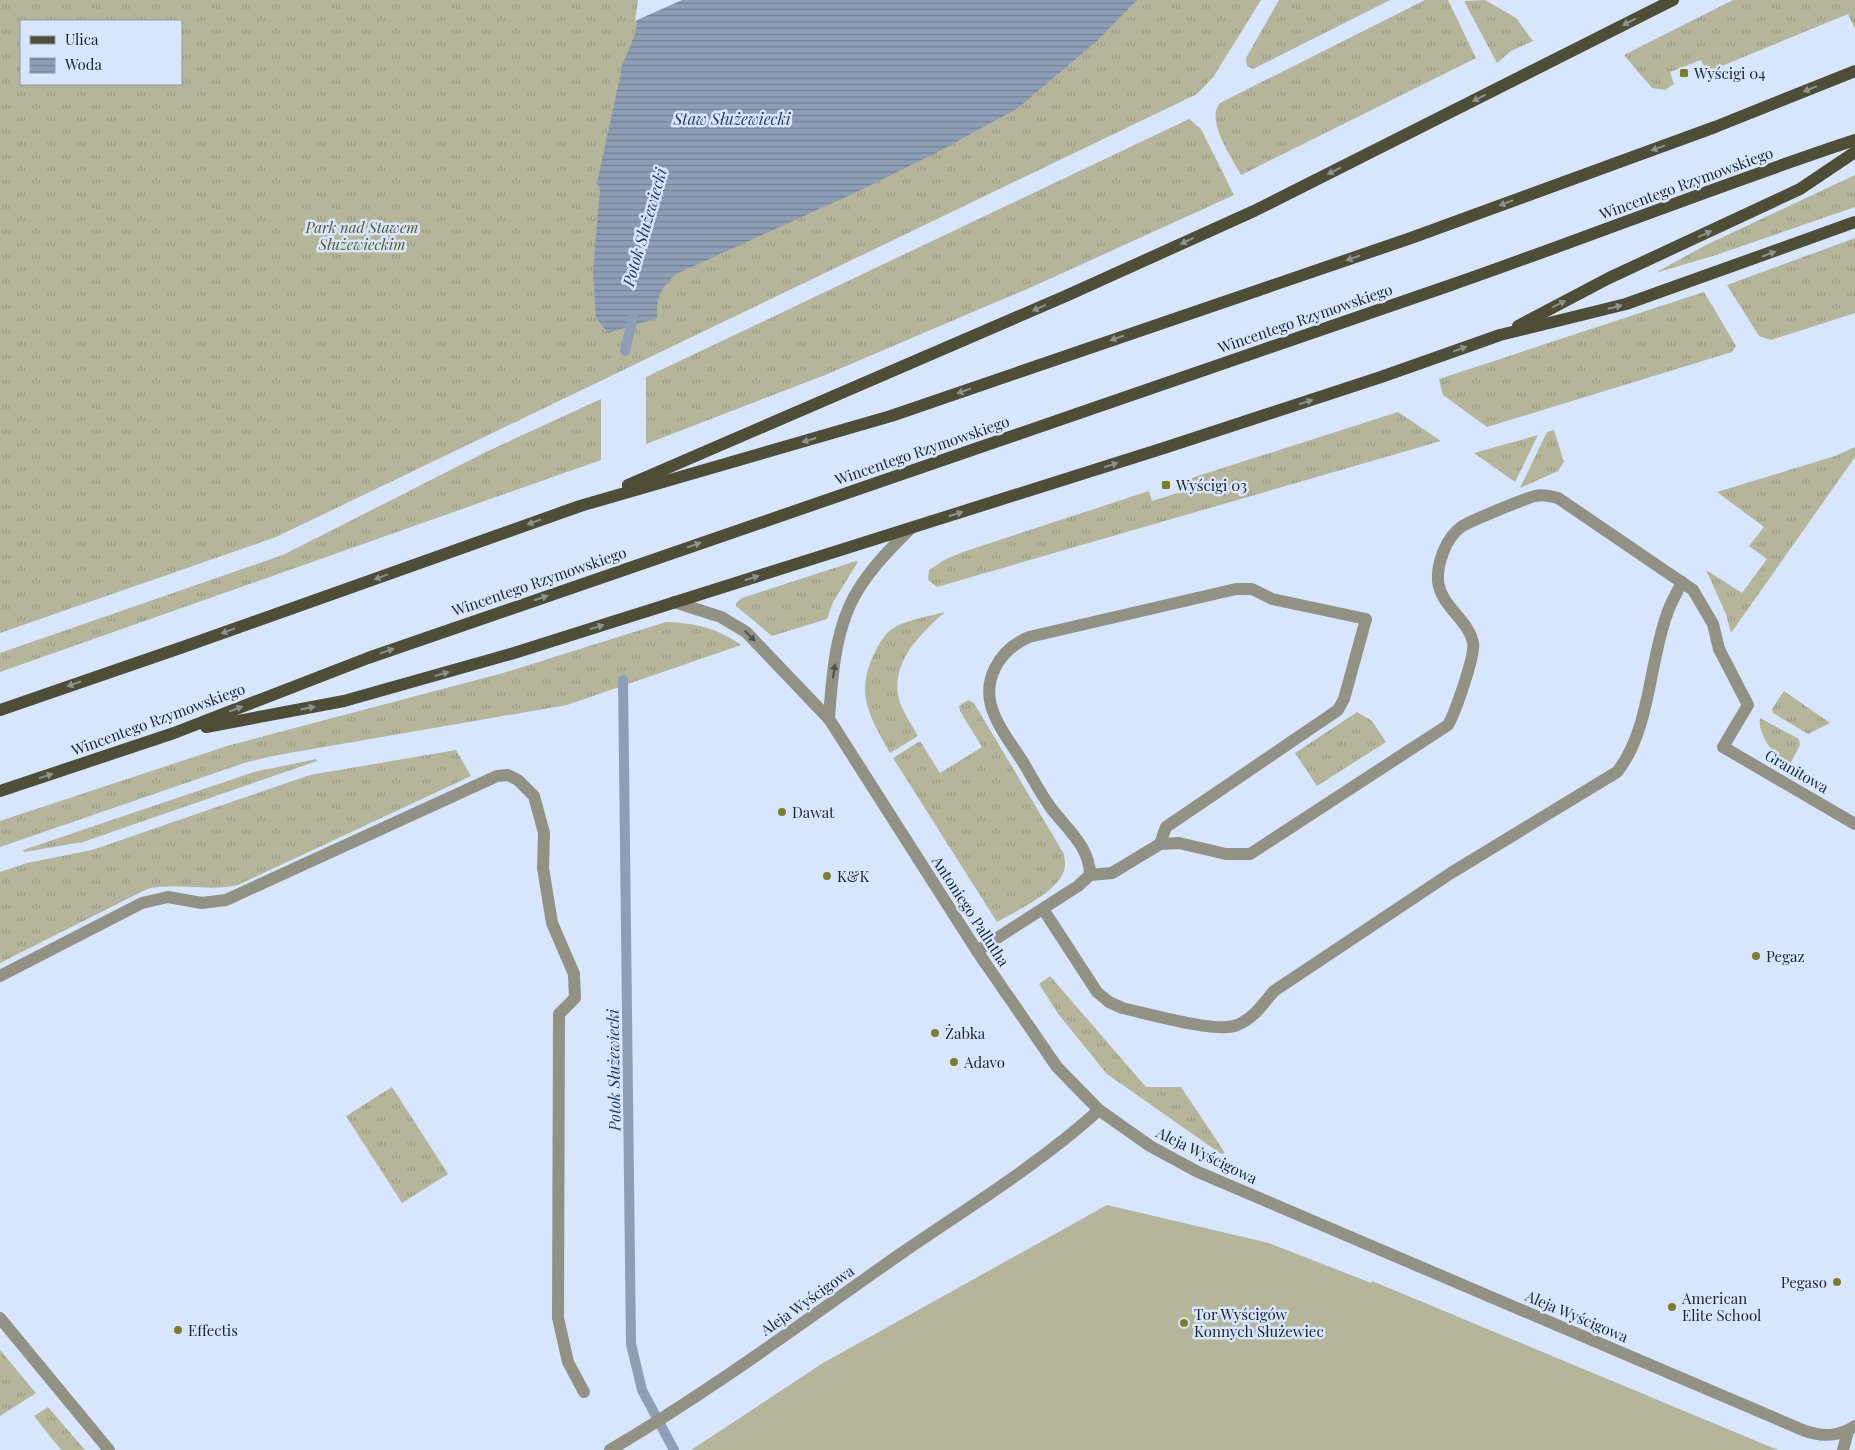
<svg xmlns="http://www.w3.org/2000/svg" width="1855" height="1450" font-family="'Playfair Display',serif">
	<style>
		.grass { fill: url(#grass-tufts); fill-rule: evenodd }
		.pitch { fill: #b4b599 }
		.water { fill: url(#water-rules) }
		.pier { fill: #d7e6fc }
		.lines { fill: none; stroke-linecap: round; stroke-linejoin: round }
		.stream { stroke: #8d9eb6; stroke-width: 10 }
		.minor { stroke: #919284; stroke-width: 12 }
		.major { stroke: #4e4e37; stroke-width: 12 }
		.oneway { fill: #8c9290 }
		.oneway2 { fill: #4a4f4f }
		.poi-dot { fill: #7e7e26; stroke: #d7e6fc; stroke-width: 2 }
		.labels { text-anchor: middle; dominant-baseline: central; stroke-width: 5; stroke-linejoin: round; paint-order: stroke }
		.poi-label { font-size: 15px; fill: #1b222c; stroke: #d7e6fc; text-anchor: start }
		.street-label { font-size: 15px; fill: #1b222c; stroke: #d7e6fc }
		.park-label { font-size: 15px; font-style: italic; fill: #575725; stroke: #d7e6fc }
		.water-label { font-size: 16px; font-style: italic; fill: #223b60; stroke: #d7e6fc }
	</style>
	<defs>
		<pattern id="grass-tufts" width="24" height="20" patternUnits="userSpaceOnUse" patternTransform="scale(1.25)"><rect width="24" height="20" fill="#b4b599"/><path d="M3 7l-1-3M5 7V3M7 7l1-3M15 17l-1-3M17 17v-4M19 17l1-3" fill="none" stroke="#9a9b84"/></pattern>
		<pattern id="water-rules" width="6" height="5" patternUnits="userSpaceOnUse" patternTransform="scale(1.25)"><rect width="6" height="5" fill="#8d9eb6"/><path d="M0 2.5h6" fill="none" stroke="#728094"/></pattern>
	</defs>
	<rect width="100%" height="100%" fill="#d7e6fc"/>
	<g class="grass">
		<path d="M0,0H1261L1214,76L1197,94L276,537L0,633ZM21,21H181V84H21Z"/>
		<polygon points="1279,0 1390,0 1253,69 1247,66 1246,58"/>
		<path d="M1425,0H1448L1476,58L1241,175C1232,158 1205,120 1220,103Z"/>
		<polygon points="1485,0 1516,18 1533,41 1511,51 1497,63 1464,1"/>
		<polygon points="1733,0 1855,0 1855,29 1848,14 1707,72 1701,60 1670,72 1674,84 1665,90 1652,88 1624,55"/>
		<polygon points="1189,119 1201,129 1234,195 1034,286 825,375 646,444 646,377"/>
		<polygon points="1855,175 1855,207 1713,256 1655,273 1706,245"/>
		<polygon points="1855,238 1855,313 1771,340 1759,336 1727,285"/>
		<polygon points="1704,292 1736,346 1732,352 1487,427 1443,395 1439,379"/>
		<polygon points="601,399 601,460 0,672 0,653 283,555 488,451"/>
		<polygon points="1398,412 1441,441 937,587 928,580 929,570 946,559 963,552 1149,491 1152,501 1184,491 1182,481"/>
		<polygon points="1554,430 1564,462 1558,471 1520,488 1547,432"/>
		<polygon points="1538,435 1515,482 1474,453"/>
		<polygon points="1855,447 1855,457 1731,633 1726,614 1706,570 1742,593 1767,559 1749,546 1764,527 1717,492 1835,456"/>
		<polygon points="856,561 858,562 833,602 827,619 772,636 736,606 736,603 742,598"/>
		<path d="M945,612C920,634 888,664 900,702C904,715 912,725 918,736L890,753C870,717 854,693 875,652C880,642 886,631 897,626C911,619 930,616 945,612Z"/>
		<path d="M666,622C695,623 717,628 741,645L567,705L272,756L244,763L0,847V821L227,746L503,673Z"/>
		<polygon points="1784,691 1830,723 1808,734 1773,713 1772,709"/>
		<path d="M968,700L974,703L1064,854C1065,860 1066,867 1063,873C1056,892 1015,912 997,922L893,758L920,741L940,773L982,747L960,711L959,706Z"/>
		<polygon points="1357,712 1372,721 1386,742 1317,786 1295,753"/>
		<path d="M1760,718L1799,739L1800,745L1789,766C1776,757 1757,735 1760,718Z"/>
		<path d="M456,750L471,776L238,885C208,892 177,882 147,889L0,963V872L27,863L92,850L310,775Z"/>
		<polygon points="316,759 317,761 83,842 24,852 23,850 254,772"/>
		<polygon points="1050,976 1146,1087 1181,1087 1225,1153 1221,1154 1107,1074 1059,1015 1039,984"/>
		<polygon points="392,1087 448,1174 402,1203 346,1116"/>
		<polygon points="0,1350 36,1393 0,1416"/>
		<polygon points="48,1407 85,1450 61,1450 34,1416"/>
	</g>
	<polygon class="pitch" points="1107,1205 1269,1243 1371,1283 1372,1281 1778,1450 691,1450 823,1363"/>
	<path class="water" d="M639,0H1137L1098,40L1018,108L934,154L848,196L676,274C661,287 656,297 657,318L608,333L596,318L593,272L600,189L597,183L623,63L636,32Z"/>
	<polygon class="pier" points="638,0 682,0 635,21"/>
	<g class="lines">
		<g class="stream">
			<polyline points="625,351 633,316"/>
			<polyline points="623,680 631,1344 642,1390 674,1450"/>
		</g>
		<g class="minor">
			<path d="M674,602L721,617L746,632L829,719L977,951L1057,1067L1099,1110L1150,1146L1198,1172L1805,1431C1823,1437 1839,1437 1855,1426"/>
			<path d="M829,719C832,676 835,627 858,590C872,567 891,548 910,529"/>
			<path d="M1090,875L1112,873L1160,844L1179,843L1226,854H1250L1448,725C1455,713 1476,654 1473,642C1467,618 1441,607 1438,581C1437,563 1446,538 1461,527C1467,522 1527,498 1535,496C1542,494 1551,496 1558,498L1693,590L1713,624L1719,649L1748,705L1723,747L1855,824"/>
			<path d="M1043,909L1097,992L1109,1002L1122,1008C1146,1013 1218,1034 1237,1025C1253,1019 1263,1004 1274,991L1451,873L1617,772C1650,731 1649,663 1667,614C1670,603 1677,593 1682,582"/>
			<path d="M977,951L1078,886L1090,875C1090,847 1067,829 1051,808C1040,793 1031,775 1021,759C1012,745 1000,730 994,714C980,681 999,650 1029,637L1236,589H1252L1272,599L1366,619L1344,699L1338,710L1166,827L1160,844"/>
			<polyline points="0,976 142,903 168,897 202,903 226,900 497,776 508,775 518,780 534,796 544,833 543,868 552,923 574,974 575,998 559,1014 558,1318 568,1362 584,1392"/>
			<polyline points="0,1318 109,1450"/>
			<path d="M610,1450C709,1392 802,1323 896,1257C964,1210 1037,1166 1099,1110"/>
			<polyline points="1843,1450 1848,1431"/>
		</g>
		<g class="major">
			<polyline points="1518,326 1609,278 1800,189 1855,152"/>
			<polyline points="628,485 1068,295 1254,211 1673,0"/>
			<polyline points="0,710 183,647 580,506 891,416 1411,238 1715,127 1855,71"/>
			<polyline points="206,727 344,701 514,653 1164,448 1381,377 1500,335 1626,304 1855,222"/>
			<path d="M0,791L174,733L368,658L1451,285C1586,238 1719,185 1855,140"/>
		</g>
	</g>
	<defs><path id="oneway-solid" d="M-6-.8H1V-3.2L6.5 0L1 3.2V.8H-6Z" transform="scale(1.25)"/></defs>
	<g class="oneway">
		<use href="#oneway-solid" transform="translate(1629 22) rotate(153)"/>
		<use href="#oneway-solid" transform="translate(1810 89) rotate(158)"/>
		<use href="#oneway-solid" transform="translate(1479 98) rotate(153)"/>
		<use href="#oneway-solid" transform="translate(1658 148) rotate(160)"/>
		<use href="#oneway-solid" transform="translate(1334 171) rotate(153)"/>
		<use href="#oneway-solid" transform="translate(1506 203) rotate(160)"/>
		<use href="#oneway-solid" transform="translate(1705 234) rotate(-25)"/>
		<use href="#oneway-solid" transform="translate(1187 241) rotate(155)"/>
		<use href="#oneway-solid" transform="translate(1769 254) rotate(-21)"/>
		<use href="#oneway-solid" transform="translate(1353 258) rotate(161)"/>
		<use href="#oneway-solid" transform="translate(1559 304) rotate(-27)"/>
		<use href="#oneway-solid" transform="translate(1615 307) rotate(-14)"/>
		<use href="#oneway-solid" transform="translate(1039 308) rotate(156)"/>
		<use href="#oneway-solid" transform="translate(1117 338) rotate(161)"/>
		<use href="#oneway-solid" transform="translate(1460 349) rotate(-20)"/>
		<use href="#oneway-solid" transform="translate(964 391) rotate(161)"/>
		<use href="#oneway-solid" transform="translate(1306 402) rotate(-18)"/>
		<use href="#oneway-solid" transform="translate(809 440) rotate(164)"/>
		<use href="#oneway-solid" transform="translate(1111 465) rotate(-18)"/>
		<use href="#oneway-solid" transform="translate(956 514) rotate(-18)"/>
		<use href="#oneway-solid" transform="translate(534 522) rotate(160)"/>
		<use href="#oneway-solid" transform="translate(694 545) rotate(-19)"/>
		<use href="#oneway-solid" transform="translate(381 577) rotate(160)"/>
		<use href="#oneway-solid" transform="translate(752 578) rotate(-17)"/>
		<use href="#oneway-solid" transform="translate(541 598) rotate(-19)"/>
		<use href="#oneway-solid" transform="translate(597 627) rotate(-18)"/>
		<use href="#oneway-solid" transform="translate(228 631) rotate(160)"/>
		<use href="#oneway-solid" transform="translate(387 651) rotate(-19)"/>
		<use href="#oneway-solid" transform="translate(442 674) rotate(-16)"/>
		<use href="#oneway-solid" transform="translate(74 684) rotate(161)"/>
		<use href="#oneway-solid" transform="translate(308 708) rotate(-11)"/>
		<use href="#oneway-solid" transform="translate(236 709) rotate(-21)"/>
		<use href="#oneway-solid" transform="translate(46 776) rotate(-18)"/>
	</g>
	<g class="oneway2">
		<use href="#oneway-solid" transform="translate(750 636) rotate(44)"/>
		<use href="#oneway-solid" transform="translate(834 671) rotate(-82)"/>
	</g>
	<g class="poi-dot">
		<rect x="1679" y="68" width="10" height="10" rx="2.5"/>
		<rect x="1161" y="480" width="10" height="10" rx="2.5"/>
		<circle cx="782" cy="812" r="5"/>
		<circle cx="827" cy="876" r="5"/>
		<circle cx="1756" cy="956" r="5"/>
		<circle cx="935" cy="1033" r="5"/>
		<circle cx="954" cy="1062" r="5"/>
		<circle cx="1837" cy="1282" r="5"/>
		<circle cx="1672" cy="1307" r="5"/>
		<circle cx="1184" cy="1323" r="5"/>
		<circle cx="178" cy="1330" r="5"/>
	</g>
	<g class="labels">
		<g class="poi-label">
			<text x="1694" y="73">Wyścigi 04</text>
			<text x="1176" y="485">Wyścigi 03</text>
			<text x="792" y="812">Dawat</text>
			<text x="837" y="876">K&amp;K</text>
			<text x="1766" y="956">Pegaz</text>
			<text x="945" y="1033">Żabka</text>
			<text x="964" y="1062">Adavo</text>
			<text x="1827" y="1282" text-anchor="end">Pegaso</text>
			<text x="1682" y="1298">American<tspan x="1682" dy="17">Elite School</tspan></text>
			<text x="1194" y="1314">Tor Wyścigów<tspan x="1194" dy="17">Konnych Służewiec</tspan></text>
			<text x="188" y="1330">Effectis</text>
		</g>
		<g class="street-label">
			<text transform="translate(1686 183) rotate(-20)">Wincentego Rzymowskiego</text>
			<text transform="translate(1305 318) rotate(-19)">Wincentego Rzymowskiego</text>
			<text transform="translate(922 450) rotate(-19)">Wincentego Rzymowskiego</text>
			<text transform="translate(539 581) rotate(-19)">Wincentego Rzymowskiego</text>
			<text transform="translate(158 719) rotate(-20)">Wincentego Rzymowskiego</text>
			<text transform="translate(1797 771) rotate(30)">Granitowa</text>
			<text transform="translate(971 911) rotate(57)">Antoniego Pallutha</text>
			<text transform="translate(1207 1155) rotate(26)">Aleja Wyścigowa</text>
			<text transform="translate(807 1300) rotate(-35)">Aleja Wyścigowa</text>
			<text transform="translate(1577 1316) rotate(23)">Aleja Wyścigowa</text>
		</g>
		<g class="park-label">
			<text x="362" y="227">Park nad Stawem<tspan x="362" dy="17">Służewieckim</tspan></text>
		</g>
		<g class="water-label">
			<text x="732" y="118">Staw Służewiecki</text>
			<text transform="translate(644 227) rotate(-74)">Potok Służewiecki</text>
			<text transform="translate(613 1070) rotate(-91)">Potok Służewiecki</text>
		</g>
	</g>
	<rect x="20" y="20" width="162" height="65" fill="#d7e6fc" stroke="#8c98a9"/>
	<rect x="30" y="36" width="25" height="8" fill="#4e4e37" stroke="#8c98a9"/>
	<text x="65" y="45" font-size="15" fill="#1b222c">Ulica</text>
	<rect x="30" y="58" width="25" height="15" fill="url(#water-rules)" stroke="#8c98a9"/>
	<text x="65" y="70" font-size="15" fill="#1b222c">Woda</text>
</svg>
